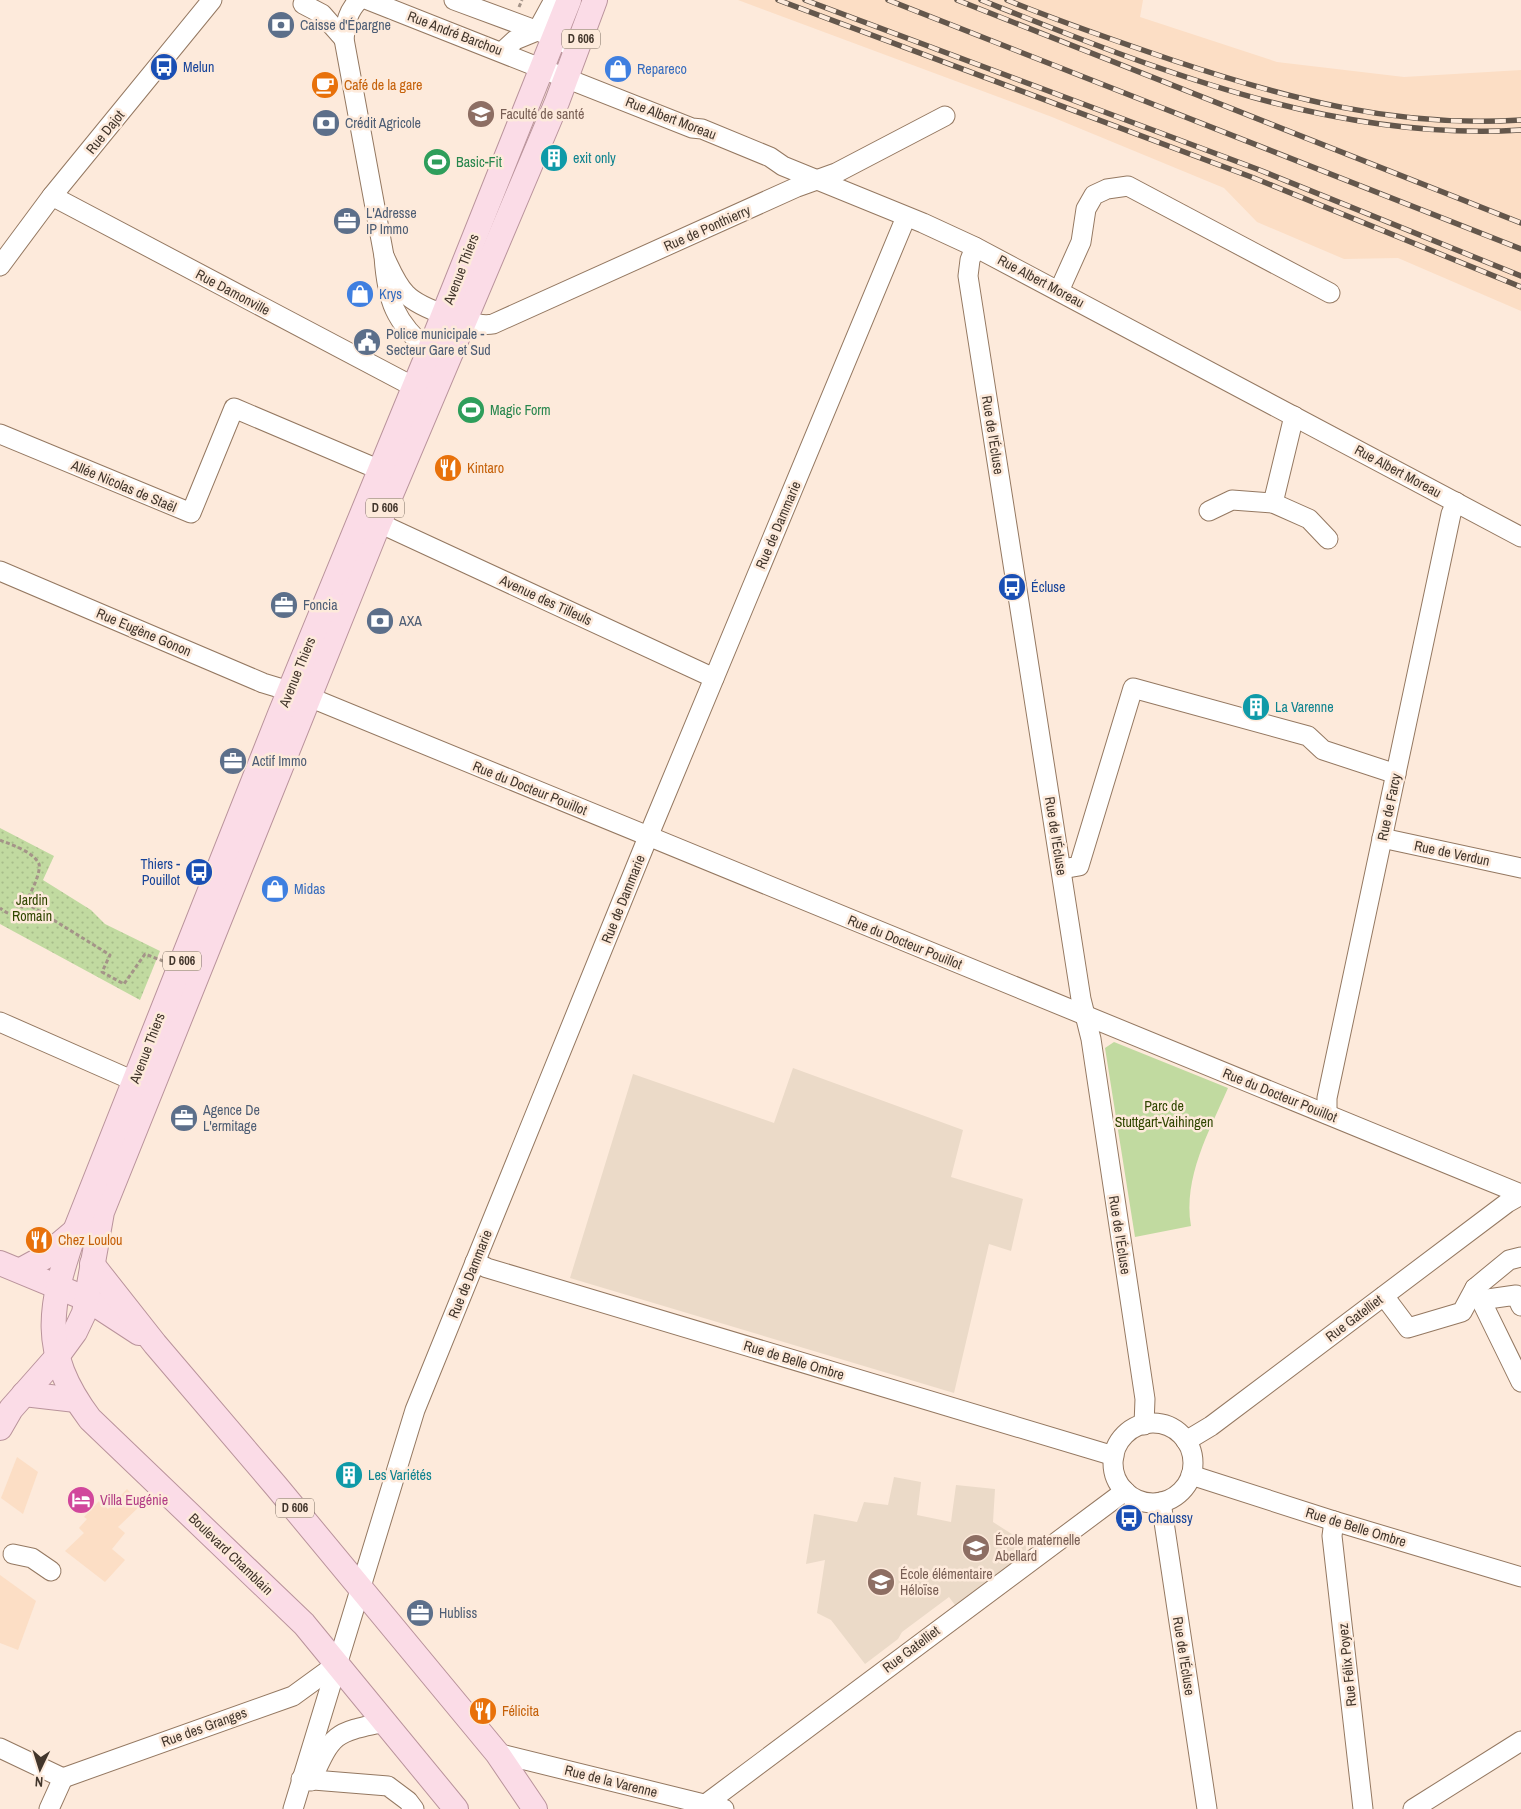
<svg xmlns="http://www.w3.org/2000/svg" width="1521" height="1809" font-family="'Archivo Narrow',sans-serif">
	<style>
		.built { fill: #fcdec5 }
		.education { fill: #ebdac8 }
		.park { fill: #c1daa0 }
		.garden { fill: url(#garden-dots) }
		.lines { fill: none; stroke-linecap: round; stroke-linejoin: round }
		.minor-casing { stroke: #947861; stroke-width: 21 }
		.major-casing { stroke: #b9939b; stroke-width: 26 }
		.path { stroke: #a49488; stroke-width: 3; stroke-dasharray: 4 2.5; stroke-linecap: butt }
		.minor { stroke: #fff; stroke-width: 19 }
		.major { stroke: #fbdce7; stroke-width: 24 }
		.rail-casing { stroke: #64574c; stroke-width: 5.5 }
		.rail { stroke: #fdeadb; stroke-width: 4; stroke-dasharray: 11; stroke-linecap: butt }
		.labels { text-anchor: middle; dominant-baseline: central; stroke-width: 5; stroke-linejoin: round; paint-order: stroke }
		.shield { fill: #fdeadb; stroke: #7a6c60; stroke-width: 1 }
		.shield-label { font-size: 12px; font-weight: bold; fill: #42362c }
		.service-label { font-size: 14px; fill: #4e5e75; stroke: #fdeadb; text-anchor: start }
		.street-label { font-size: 14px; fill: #42362c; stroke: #fdeadb }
		.transit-label { font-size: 14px; fill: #164399; stroke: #fdeadb; text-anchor: start }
		.shop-label { font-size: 14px; fill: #366cbe; stroke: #fdeadb; text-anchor: start }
		.food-label { font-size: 14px; fill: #c56008; stroke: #fdeadb; text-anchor: start }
		.education-label { font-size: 14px; fill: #785e54; stroke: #fdeadb; text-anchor: start }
		.culture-label { font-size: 14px; fill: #0d838f; stroke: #fdeadb; text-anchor: start }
		.leisure-label { font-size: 14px; fill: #27864d; stroke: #fdeadb; text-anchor: start }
		.park-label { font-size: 14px; fill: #304600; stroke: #fdeadb }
		.hotel-label { font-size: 14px; fill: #b23c85; stroke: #fdeadb; text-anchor: start }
	</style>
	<defs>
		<pattern id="garden-dots" width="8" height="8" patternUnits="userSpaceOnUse" patternTransform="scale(1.25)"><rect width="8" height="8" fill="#c1daa0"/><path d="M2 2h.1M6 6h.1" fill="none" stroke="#a7bc8a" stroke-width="1.8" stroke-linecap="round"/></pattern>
	</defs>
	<rect width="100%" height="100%" fill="#fdeadb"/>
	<g class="built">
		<polygon points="738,0 1143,0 1140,17 1277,62 1404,77 1521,70 1521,311 1398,258 1344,259 1257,222 1224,188 1052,117"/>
		<polygon points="17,1457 38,1472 23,1514 1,1498"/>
		<polygon points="127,1489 142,1504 118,1527 125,1533 112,1549 125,1560 105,1582 65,1551 84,1533 79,1528 87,1519 84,1517 99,1501 108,1509"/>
		<polygon points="0,1575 36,1601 18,1650 0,1643"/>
	</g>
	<g class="education">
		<polygon points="793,1068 963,1130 951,1177 1023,1199 1011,1251 989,1244 954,1393 570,1278 633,1074 774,1123"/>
		<polygon points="894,1477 921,1482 917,1515 951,1522 956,1485 995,1489 993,1522 1026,1543 1026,1553 955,1605 949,1597 902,1632 898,1639 865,1664 831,1620 817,1613 825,1560 806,1564 814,1514 857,1522 864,1502 888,1505"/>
	</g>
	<path class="park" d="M1114,1042L1228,1088C1209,1132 1183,1177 1191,1226L1135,1237L1105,1048Z"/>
	<polygon class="garden" points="0,828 54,856 43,880 91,910 105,924 160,951 140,1000 0,924"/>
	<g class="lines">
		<defs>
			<g id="minor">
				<path d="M359,0C347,12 346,23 344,39L384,256C387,301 395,322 429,351"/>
				<polyline points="368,0 692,128 702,129 770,157 783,166 923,223 975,247 1521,537"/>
				<polyline points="454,0 554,37 571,46 574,52 573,61"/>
				<polyline points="303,4 322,14 344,39"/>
				<polyline points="502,52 515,40 537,31 554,0"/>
				<polyline points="52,196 414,387"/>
				<polyline points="975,247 970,260 968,276 1081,999 1091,1039 1145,1399 1144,1425"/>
				<path d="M384,256C390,268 396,284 406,294C419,308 474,328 493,324L797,187L836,173L945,116"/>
				<polyline points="0,266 52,196 212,0"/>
				<polyline points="1059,291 1081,242 1086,209 1094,195 1107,189 1128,186 1330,293"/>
				<polyline points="0,434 191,513 234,408 380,470"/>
				<polyline points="1273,503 1309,519 1328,539"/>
				<polyline points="1209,511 1232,500 1273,503 1294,416"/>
				<polyline points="379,523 714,678"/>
				<polyline points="0,571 263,683 309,697 1521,1194"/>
				<polyline points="1382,838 1521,868"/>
				<polyline points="1062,869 1079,866 1133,688 1308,736 1323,750 1396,774"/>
				<polyline points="0,1022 134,1081"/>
				<polyline points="1327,1114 1327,1098 1451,514 1456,502"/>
				<polyline points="475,1262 487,1268 1114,1456"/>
				<polyline points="1475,1288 1521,1382"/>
				<polyline points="1384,1296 1408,1328 1462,1312 1475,1288 1509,1260 1521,1257"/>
				<polyline points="1481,1300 1516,1295 1521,1306"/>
				<circle cx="1153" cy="1463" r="40"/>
				<polyline points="1186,1441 1211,1426 1507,1203 1521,1195"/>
				<polyline points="1191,1475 1334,1521 1521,1577"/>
				<polyline points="1161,1502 1207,1809"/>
				<polyline points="1334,1521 1332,1536 1363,1809"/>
				<polyline points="13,1554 32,1558 51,1571"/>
				<polyline points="0,1748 63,1778"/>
				<polyline points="497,1753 724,1809"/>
				<polyline points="63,1778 293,1696 337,1664"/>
				<polyline points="301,1779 388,1786 408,1801 414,1809"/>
				<path d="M311,1781C333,1733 333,1733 385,1722"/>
				<polyline points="49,1809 63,1778"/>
				<polyline points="293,1809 415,1410 648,837 906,217"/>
				<polyline points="699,1809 1125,1491"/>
				<polyline points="1413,1809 1521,1741"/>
			</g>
			<g id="major">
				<polyline points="0,1263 87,1299 139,1333"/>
				<polyline points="92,1264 155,1344 276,1486 497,1753 535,1809"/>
				<polyline points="21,1270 43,1258 75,1231"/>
				<polyline points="24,1394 76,1400"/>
				<polyline points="0,1428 11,1409 56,1358 75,1332 84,1313 102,1212 379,523 557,102 595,0"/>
				<path d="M456,1809L304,1624L90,1419C39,1351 49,1306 75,1231L280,714L429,351L569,0"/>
			</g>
		</defs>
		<use href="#minor" class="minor-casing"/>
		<use href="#major" class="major-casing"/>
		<g class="path">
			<polyline points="519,7 522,0"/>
			<path d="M0,840C11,845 33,851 39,864C42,873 24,911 14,914C9,915 4,911 0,908"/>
			<polyline points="26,903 110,955 102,972 124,984 145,954 163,961"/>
		</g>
		<use href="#minor" class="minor"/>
		<use href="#major" class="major"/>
		<defs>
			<g id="rail">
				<polyline points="778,0 1254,178 1521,287"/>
				<polyline points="805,0 1257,169 1521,276"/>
				<polyline points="888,0 1521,249"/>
				<polyline points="957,0 1521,223"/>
				<path d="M981,0C1153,68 1332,142 1521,130"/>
				<path d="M1007,0C1061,22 1116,41 1172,60C1288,99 1397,128 1521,120"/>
			</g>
		</defs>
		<use href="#rail" class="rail-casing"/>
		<use href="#rail" class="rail"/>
	</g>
	<defs>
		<symbol id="bank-disc" viewBox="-11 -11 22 22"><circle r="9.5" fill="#5c6f8a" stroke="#fdeadb"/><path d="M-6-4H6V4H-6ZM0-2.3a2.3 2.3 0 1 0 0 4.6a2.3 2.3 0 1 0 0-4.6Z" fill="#fff"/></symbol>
		<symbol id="bus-disc" viewBox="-11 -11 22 22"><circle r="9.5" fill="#1a4fb4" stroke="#fdeadb"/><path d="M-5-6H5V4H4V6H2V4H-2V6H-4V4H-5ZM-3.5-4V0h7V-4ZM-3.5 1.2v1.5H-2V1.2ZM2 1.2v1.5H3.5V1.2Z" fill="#fff"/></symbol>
		<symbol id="shop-disc" viewBox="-11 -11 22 22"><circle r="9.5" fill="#3f7fe0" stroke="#fdeadb"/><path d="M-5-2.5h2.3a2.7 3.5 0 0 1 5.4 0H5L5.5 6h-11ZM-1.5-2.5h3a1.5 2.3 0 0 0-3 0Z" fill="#fff"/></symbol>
		<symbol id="cafe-disc" viewBox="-11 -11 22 22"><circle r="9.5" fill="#e8710a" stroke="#fdeadb"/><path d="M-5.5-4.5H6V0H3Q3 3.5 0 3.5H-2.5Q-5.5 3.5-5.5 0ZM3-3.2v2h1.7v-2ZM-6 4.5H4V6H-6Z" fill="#fff"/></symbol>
		<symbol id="university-disc" viewBox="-11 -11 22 22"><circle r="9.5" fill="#8d6e63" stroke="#fdeadb"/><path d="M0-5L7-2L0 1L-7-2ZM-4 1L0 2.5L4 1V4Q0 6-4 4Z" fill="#fff"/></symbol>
		<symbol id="building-disc" viewBox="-11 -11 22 22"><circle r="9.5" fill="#0f9aa8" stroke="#fdeadb"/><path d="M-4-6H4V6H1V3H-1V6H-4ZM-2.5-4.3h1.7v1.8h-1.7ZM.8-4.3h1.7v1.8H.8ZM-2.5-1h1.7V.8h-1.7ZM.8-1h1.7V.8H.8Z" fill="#fff"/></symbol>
		<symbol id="stadium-disc" viewBox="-11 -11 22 22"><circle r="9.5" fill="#2e9e5b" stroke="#fdeadb"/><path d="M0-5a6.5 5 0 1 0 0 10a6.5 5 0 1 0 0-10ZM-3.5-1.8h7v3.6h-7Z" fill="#fff"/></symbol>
		<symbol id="office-disc" viewBox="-11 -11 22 22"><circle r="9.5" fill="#5c6f8a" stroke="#fdeadb"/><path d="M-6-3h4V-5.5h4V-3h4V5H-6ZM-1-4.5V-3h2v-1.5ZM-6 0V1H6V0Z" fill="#fff"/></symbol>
		<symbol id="civic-disc" viewBox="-11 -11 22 22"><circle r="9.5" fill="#5c6f8a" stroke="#fdeadb"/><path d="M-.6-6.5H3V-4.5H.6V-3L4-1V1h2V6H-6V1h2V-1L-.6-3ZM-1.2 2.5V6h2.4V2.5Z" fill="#fff"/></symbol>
		<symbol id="restaurant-disc" viewBox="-11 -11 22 22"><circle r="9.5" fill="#e8710a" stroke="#fdeadb"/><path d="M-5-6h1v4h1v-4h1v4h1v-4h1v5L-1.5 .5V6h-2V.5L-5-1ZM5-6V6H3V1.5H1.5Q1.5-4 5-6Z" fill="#fff"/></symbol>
		<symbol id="hotel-disc" viewBox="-11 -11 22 22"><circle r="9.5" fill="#d1479c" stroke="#fdeadb"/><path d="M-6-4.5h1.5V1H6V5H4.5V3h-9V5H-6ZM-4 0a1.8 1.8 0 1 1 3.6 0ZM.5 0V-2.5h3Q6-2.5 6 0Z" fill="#fff"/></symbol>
		<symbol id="school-disc" viewBox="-11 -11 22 22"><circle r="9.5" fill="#8d6e63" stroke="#fdeadb"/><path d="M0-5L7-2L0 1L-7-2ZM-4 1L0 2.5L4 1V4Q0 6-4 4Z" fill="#fff"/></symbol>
	</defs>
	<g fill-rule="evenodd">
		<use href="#bank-disc" x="265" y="9" width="32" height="32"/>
		<use href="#bus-disc" x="148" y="51" width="32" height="32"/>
		<use href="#shop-disc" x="602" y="53" width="32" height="32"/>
		<use href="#cafe-disc" x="309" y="69" width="32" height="32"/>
		<use href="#university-disc" x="465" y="98" width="32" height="32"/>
		<use href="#bank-disc" x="310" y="107" width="32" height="32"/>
		<use href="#building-disc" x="538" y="142" width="32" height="32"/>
		<use href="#stadium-disc" x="421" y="146" width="32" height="32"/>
		<use href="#office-disc" x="331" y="205" width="32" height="32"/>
		<use href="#shop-disc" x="344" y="278" width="32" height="32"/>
		<use href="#civic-disc" x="351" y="326" width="32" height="32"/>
		<use href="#stadium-disc" x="455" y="394" width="32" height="32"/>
		<use href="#restaurant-disc" x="432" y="452" width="32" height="32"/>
		<use href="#bus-disc" x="996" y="571" width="32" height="32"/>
		<use href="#office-disc" x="268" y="589" width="32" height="32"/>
		<use href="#bank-disc" x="364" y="605" width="32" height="32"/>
		<use href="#building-disc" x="1240" y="691" width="32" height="32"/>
		<use href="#office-disc" x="217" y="745" width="32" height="32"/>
		<use href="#bus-disc" x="183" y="856" width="32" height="32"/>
		<use href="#shop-disc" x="259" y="873" width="32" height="32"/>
		<use href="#office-disc" x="168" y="1102" width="32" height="32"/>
		<use href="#restaurant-disc" x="23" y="1224" width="32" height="32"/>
		<use href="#building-disc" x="333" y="1459" width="32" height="32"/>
		<use href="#hotel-disc" x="65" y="1484" width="32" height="32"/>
		<use href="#bus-disc" x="1113" y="1502" width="32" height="32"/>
		<use href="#school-disc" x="960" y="1532" width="32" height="32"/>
		<use href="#school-disc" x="865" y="1566" width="32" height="32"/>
		<use href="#office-disc" x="404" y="1597" width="32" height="32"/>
		<use href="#restaurant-disc" x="467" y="1695" width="32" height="32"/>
	</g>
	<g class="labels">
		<g class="shield">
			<rect x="562" y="29.5" width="38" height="19" rx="4"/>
			<rect x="366" y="498.5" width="38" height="19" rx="4"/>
			<rect x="163" y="951.5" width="38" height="19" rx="4"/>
			<rect x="276" y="1498.5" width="38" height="19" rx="4"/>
		</g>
		<g class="shield-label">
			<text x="581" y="39">D 606</text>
			<text x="385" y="508">D 606</text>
			<text x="182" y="961">D 606</text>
			<text x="295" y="1508">D 606</text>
		</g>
		<g class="service-label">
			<text x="300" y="25">Caisse d'Épargne</text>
			<text x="345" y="123">Crédit Agricole</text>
			<text x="366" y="213">L'Adresse<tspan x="366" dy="16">IP Immo</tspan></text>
			<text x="386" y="334">Police municipale -<tspan x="386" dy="16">Secteur Gare et Sud</tspan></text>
			<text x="303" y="605">Foncia</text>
			<text x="399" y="621">AXA</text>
			<text x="252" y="761">Actif Immo</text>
			<text x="203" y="1110">Agence De<tspan x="203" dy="16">L'ermitage</tspan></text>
			<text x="439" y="1613">Hubliss</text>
		</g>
		<g class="street-label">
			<text transform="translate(455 33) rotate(21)">Rue André Barchou</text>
			<text transform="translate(671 118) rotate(21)">Rue Albert Moreau</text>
			<text transform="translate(105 132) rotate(-51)">Rue Dajot</text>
			<text transform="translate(707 228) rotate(-24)">Rue de Ponthierry</text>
			<text transform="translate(461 269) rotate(-69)">Avenue Thiers</text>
			<text transform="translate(1041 281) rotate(28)">Rue Albert Moreau</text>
			<text transform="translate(233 292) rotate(28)">Rue Damonville</text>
			<text transform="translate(993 435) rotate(81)">Rue de l'Écluse</text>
			<text transform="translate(1398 471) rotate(28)">Rue Albert Moreau</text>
			<text transform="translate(124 486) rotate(23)">Allée Nicolas de Staël</text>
			<text transform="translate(778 525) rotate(-67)">Rue de Dammarie</text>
			<text transform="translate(546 600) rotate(25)">Avenue des Tilleuls</text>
			<text transform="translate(144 632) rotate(23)">Rue Eugène Gonon</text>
			<text transform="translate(297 672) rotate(-68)">Avenue Thiers</text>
			<text transform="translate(530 788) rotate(22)">Rue du Docteur Pouillot</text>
			<text transform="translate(1389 807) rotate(-78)">Rue de Farcy</text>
			<text transform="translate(1056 836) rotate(81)">Rue de l'Écluse</text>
			<text transform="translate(1452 853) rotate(12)">Rue de Verdun</text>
			<text transform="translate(623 899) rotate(-68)">Rue de Dammarie</text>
			<text transform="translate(905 942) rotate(22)">Rue du Docteur Pouillot</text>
			<text transform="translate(147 1048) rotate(-69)">Avenue Thiers</text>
			<text transform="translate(1280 1095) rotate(22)">Rue du Docteur Pouillot</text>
			<text transform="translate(1120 1235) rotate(81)">Rue de l'Écluse</text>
			<text transform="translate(470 1274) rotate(-68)">Rue de Dammarie</text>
			<text transform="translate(1354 1318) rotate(-37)">Rue Gatelliet</text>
			<text transform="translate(794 1360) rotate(17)">Rue de Belle Ombre</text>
			<text transform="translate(1356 1527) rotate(17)">Rue de Belle Ombre</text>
			<text transform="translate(231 1554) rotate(44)">Boulevard Chamblain</text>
			<text transform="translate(911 1649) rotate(-37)">Rue Gatelliet</text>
			<text transform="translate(1184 1656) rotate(81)">Rue de l'Écluse</text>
			<text transform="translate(1347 1665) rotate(-96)">Rue Félix Poyez</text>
			<text transform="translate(204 1727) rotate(-20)">Rue des Granges</text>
			<text transform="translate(611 1781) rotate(14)">Rue de la Varenne</text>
		</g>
		<g class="transit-label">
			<text x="183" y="67">Melun</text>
			<text x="1031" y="587">Écluse</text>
			<text x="180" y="864" text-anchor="end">Thiers -<tspan x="180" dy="16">Pouillot</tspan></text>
			<text x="1148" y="1518">Chaussy</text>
		</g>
		<g class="shop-label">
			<text x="637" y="69">Repareco</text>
			<text x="379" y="294">Krys</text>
			<text x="294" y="889">Midas</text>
		</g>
		<g class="food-label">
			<text x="344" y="85">Café de la gare</text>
			<text x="467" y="468">Kintaro</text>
			<text x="58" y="1240">Chez Loulou</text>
			<text x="502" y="1711">Félicita</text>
		</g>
		<g class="education-label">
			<text x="500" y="114">Faculté de santé</text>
			<text x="995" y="1540">École maternelle<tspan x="995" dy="16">Abellard</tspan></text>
			<text x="900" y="1574">École élémentaire<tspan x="900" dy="16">Héloïse</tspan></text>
		</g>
		<g class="culture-label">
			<text x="573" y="158">exit only</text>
			<text x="1275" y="707">La Varenne</text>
			<text x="368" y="1475">Les Variétés</text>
		</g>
		<g class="leisure-label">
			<text x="456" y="162">Basic-Fit</text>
			<text x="490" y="410">Magic Form</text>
		</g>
		<g class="park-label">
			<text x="32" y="900">Jardin<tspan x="32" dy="16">Romain</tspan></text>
			<text x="1164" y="1106">Parc de<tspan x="1164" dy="16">Stuttgart-Vaihingen</tspan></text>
		</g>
		<g class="hotel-label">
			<text x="100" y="1500">Villa Eugénie</text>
		</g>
	</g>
	<g transform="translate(40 1769) rotate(184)" stroke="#fdeadb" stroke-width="4" paint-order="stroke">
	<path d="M0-4L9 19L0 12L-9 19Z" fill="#42362c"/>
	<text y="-8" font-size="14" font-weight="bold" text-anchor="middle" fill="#42362c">N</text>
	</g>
</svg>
